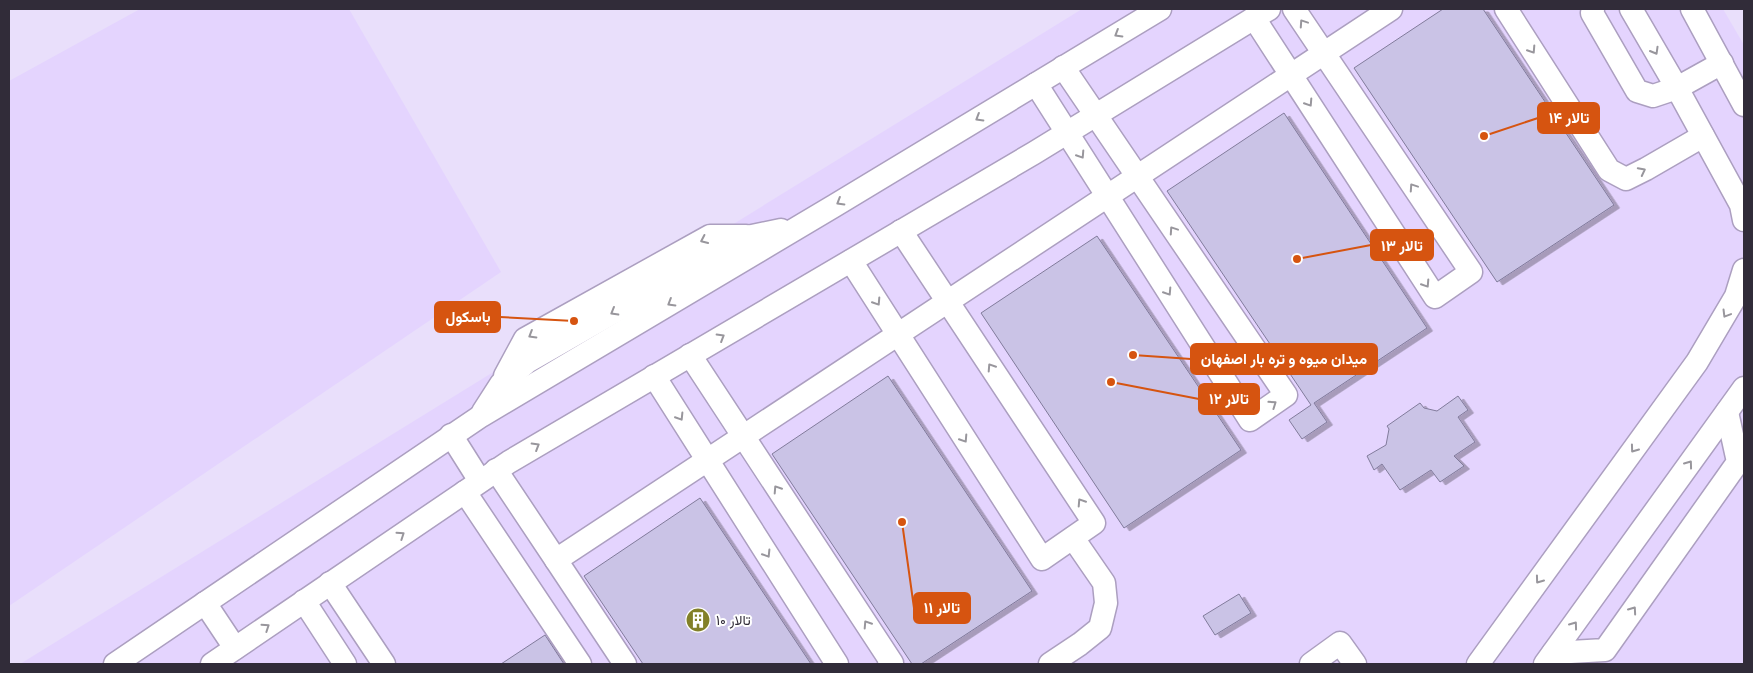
<svg xmlns="http://www.w3.org/2000/svg" width="1753" height="673" font-family="'Fira Sans',Vazirmatn,sans-serif">
	<style>
		.built { fill: #e4d4fe }
		.building { fill: #cac3e6; stroke: #817b9b; filter: url(#shadow) }
		.lines { fill: none; stroke-linecap: round; stroke-linejoin: round }
		.minor-casing { stroke: #ac9fc0; stroke-width: 25 }
		.minor { stroke: #fff; stroke-width: 22 }
		.oneway { stroke: #98969c }
		.labels { text-anchor: middle; dominant-baseline: central; stroke-width: 4; stroke-linejoin: round; paint-order: stroke }
		.poi-label { font-size: 14px; fill: #312c39; stroke: #fff; text-anchor: start }
		.leader { fill: none; stroke: #d65410; stroke-width: 2 }
		.callout-dot { fill: #d65410; stroke: #fff; stroke-width: 2 }
		.callout { fill: #d65410; stroke: #d65410; stroke-width: 2 }
		.callout-label { font-size: 15px; text-anchor: middle; font-weight: bold; fill: #fff }
	</style>
	<defs>
		<filter id="shadow"><feDropShadow dx="5.5" dy="3" stdDeviation="0" flood-color="#0004"/></filter>
	</defs>
	<rect width="100%" height="100%" fill="#e9dffb"/>
	<g class="built">
		<polygon points="140,9 349,9 501,272 9,606 9,81"/>
		<polygon points="1082,9 1723,9 1744,45 1744,664 20,664"/>
	</g>
	<g class="building">
		<polygon points="1443,9 1483,9 1614,205 1497,282 1354,68"/>
		<polygon points="1284,113 1427,328 1314,403 1327,422 1302,439 1289,420 1311,405 1167,191"/>
		<polygon points="1097,236 1241,450 1124,528 981,313"/>
		<polygon points="888,376 1032,591 921,664 912,664 772,454"/>
		<polygon points="1458,396 1468,410 1458,417 1475,442 1454,456 1464,466 1440,482 1431,470 1400,490 1382,464 1374,470 1367,456 1386,445 1389,429 1387,426 1420,403 1424,408 1437,411"/>
		<polygon points="700,498 811,664 643,664 584,576"/>
		<polygon points="1239,594 1251,613 1215,635 1203,616"/>
		<polygon points="545,635 564,664 501,664"/>
	</g>
	<g class="lines">
		<defs>
			<g id="minor">
				<polyline points="1506,9 1609,170 1626,179 1646,169 1703,136"/>
				<polyline points="1593,9 1592,13 1637,91 1653,96 1677,88 1722,63"/>
				<polyline points="1631,9 1677,88 1741,205 1744,220"/>
				<polyline points="1692,9 1744,105"/>
				<polyline points="1254,18 1435,297 1471,272 1294,9"/>
				<polyline points="1036,84 1250,420 1286,395 1063,67"/>
				<polyline points="851,261 1042,559 1094,523 901,231"/>
				<polyline points="690,355 892,663 889,664"/>
				<polyline points="505,376 525,339 710,236 746,236"/>
				<polyline points="654,376 837,664"/>
				<polyline points="483,412 501,384 527,362 717,253 752,236 781,230"/>
				<polyline points="451,435 480,481"/>
				<polyline points="496,470 556,560"/>
				<polyline points="465,492 580,664"/>
				<polyline points="330,583 384,664"/>
				<polyline points="304,601 345,664"/>
				<polyline points="205,603 235,648"/>
				<polyline points="1553,653 1605,650 1738,462 1727,412"/>
				<polyline points="115,664 481,416 834,206 1160,9"/>
				<polyline points="212,664 509,462 1034,153 1269,9"/>
				<polyline points="625,664 556,560 1391,9"/>
				<polyline points="1050,664 1080,644 1100,628 1106,603 1104,583 1073,538"/>
				<polyline points="1311,664 1340,643 1355,664"/>
				<polyline points="1478,664 1697,362 1736,296 1744,270"/>
				<polyline points="1545,664 1744,388"/>
			</g>
		</defs>
		<use href="#minor" class="minor-casing"/>
		<use href="#minor" class="minor"/>
	</g>
	<defs><path id="oneway-chevron" d="M-2-3.5L2.5 0L-2 3.5" fill="none" stroke-width="1.6" stroke-linecap="round" stroke-linejoin="round" transform="scale(1.25)"/></defs>
	<g class="oneway">
		<use href="#oneway-chevron" transform="translate(1303 23) rotate(-124)"/>
		<use href="#oneway-chevron" transform="translate(1118 34) rotate(149)"/>
		<use href="#oneway-chevron" transform="translate(1532 50) rotate(57)"/>
		<use href="#oneway-chevron" transform="translate(1655 51) rotate(60)"/>
		<use href="#oneway-chevron" transform="translate(1309 103) rotate(57)"/>
		<use href="#oneway-chevron" transform="translate(979 118) rotate(149)"/>
		<use href="#oneway-chevron" transform="translate(1081 155) rotate(57)"/>
		<use href="#oneway-chevron" transform="translate(1642 171) rotate(-27)"/>
		<use href="#oneway-chevron" transform="translate(1413 187) rotate(-124)"/>
		<use href="#oneway-chevron" transform="translate(840 202) rotate(149)"/>
		<use href="#oneway-chevron" transform="translate(1173 230) rotate(-124)"/>
		<use href="#oneway-chevron" transform="translate(704 240) rotate(155)"/>
		<use href="#oneway-chevron" transform="translate(1426 284) rotate(57)"/>
		<use href="#oneway-chevron" transform="translate(1168 292) rotate(57)"/>
		<use href="#oneway-chevron" transform="translate(877 302) rotate(57)"/>
		<use href="#oneway-chevron" transform="translate(671 303) rotate(149)"/>
		<use href="#oneway-chevron" transform="translate(614 312) rotate(150)"/>
		<use href="#oneway-chevron" transform="translate(1726 314) rotate(121)"/>
		<use href="#oneway-chevron" transform="translate(532 335) rotate(149)"/>
		<use href="#oneway-chevron" transform="translate(721 337) rotate(-31)"/>
		<use href="#oneway-chevron" transform="translate(991 367) rotate(-123)"/>
		<use href="#oneway-chevron" transform="translate(1273 404) rotate(-35)"/>
		<use href="#oneway-chevron" transform="translate(680 417) rotate(58)"/>
		<use href="#oneway-chevron" transform="translate(964 439) rotate(57)"/>
		<use href="#oneway-chevron" transform="translate(536 446) rotate(-31)"/>
		<use href="#oneway-chevron" transform="translate(1634 449) rotate(126)"/>
		<use href="#oneway-chevron" transform="translate(1689 464) rotate(-54)"/>
		<use href="#oneway-chevron" transform="translate(777 489) rotate(-123)"/>
		<use href="#oneway-chevron" transform="translate(1081 502) rotate(-123)"/>
		<use href="#oneway-chevron" transform="translate(401 535) rotate(-34)"/>
		<use href="#oneway-chevron" transform="translate(767 554) rotate(58)"/>
		<use href="#oneway-chevron" transform="translate(1539 580) rotate(126)"/>
		<use href="#oneway-chevron" transform="translate(1633 610) rotate(-55)"/>
		<use href="#oneway-chevron" transform="translate(867 624) rotate(-123)"/>
		<use href="#oneway-chevron" transform="translate(1574 625) rotate(-54)"/>
		<use href="#oneway-chevron" transform="translate(266 627) rotate(-34)"/>
	</g>
	<defs>
		<symbol id="building-disc" viewBox="-11 -11 22 22"><circle r="9.5" fill="#828028" stroke="#fff"/><path d="M-4-6H4V6H1V3H-1V6H-4ZM-2.5-4.3h1.7v1.8h-1.7ZM.8-4.3h1.7v1.8H.8ZM-2.5-1h1.7V.8h-1.7ZM.8-1h1.7V.8H.8Z" fill="#fff"/></symbol>
	</defs>
	<g fill-rule="evenodd">
		<use href="#building-disc" x="684" y="606" width="28" height="28"/>
	</g>
	<g class="labels">
		<g class="poi-label">
			<text x="716" y="620">تالار ۱۰</text>
		</g>
	</g>
	<path class="leader" d="M1484 136L1538 118M1297 259L1371 245M574 321L500 317M1133 355L1191 359M1111 382L1199 399M902 522L914 608"/>
	<g class="callout-dot">
		<circle cx="1484" cy="136" r="5"/>
		<circle cx="1297" cy="259" r="5"/>
		<circle cx="574" cy="321" r="5"/>
		<circle cx="1133" cy="355" r="5"/>
		<circle cx="1111" cy="382" r="5"/>
		<circle cx="902" cy="522" r="5"/>
	</g>
	<g class="callout">
		<rect x="1538" y="103" width="61" height="30" rx="5"/>
		<rect x="1371" y="230" width="62" height="30" rx="5"/>
		<rect x="435" y="302" width="65" height="30" rx="5"/>
		<rect x="1191" y="344" width="186" height="30" rx="5"/>
		<rect x="1199" y="384" width="60" height="30" rx="5"/>
		<rect x="914" y="593" width="56" height="30" rx="5"/>
	</g>
	<g class="callout-label">
		<text x="1569" y="123">تالار ۱۴</text>
		<text x="1402" y="251">تالار ۱۳</text>
		<text x="468" y="322">باسكول</text>
		<text x="1284" y="364">میدان میوه و تره بار اصفهان</text>
		<text x="1229" y="404">تالار ۱۲</text>
		<text x="942" y="613">تالار ۱۱</text>
	</g>
	<rect width="1753" height="673" fill="none" stroke="#312c39" stroke-width="20"/>
</svg>
